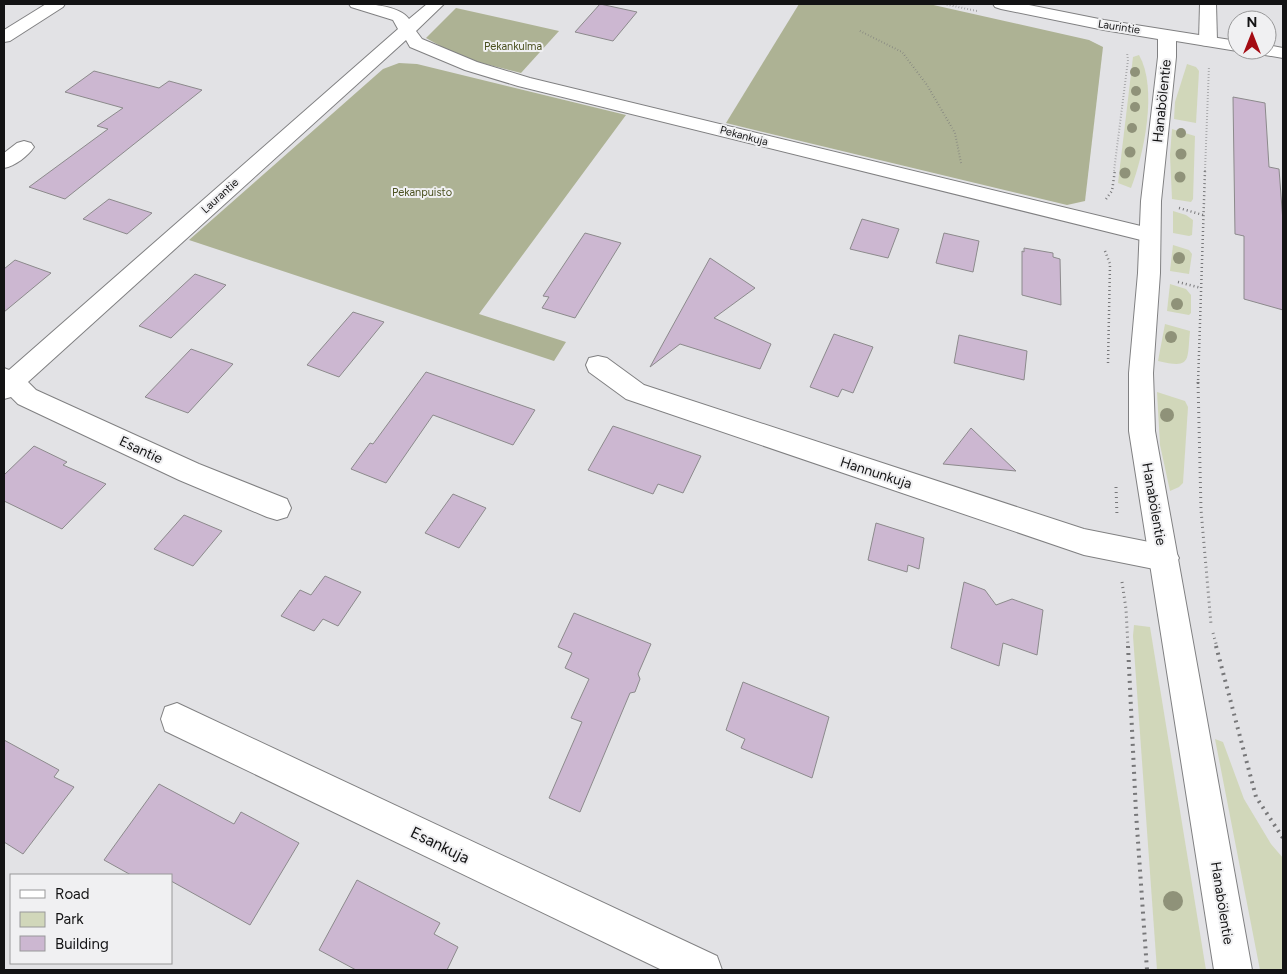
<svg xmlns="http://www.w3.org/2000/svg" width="1287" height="974" font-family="Figtree,sans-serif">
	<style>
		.green { fill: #d1d7ba }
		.forest { fill: #adb294 }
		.building { fill: #ccb7d1; stroke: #8c8a8c }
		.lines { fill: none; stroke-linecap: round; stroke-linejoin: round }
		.street-casing { stroke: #808082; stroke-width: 2 }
		.secondary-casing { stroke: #808082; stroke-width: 2 }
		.path-far3 { stroke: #777779; stroke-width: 2; stroke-dasharray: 0.5 2.5; stroke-linecap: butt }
		.path-far2 { stroke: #777779; stroke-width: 2.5; stroke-dasharray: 1 3; stroke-linecap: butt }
		.path-far1 { stroke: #777779; stroke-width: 3; stroke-dasharray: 1 4; stroke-linecap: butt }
		.path { stroke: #777779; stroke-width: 4; stroke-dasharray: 2 5; stroke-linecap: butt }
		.street { fill: #fff; fill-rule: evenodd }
		.secondary { fill: #fff; fill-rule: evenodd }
		.tree { fill: #8f9279 }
		.labels { text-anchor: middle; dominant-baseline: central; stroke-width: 4; stroke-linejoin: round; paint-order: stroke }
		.far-street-label { font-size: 11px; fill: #131314; stroke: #f0f0f2 }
		.far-park-label { font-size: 11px; fill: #4b5120; stroke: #f0f0f2 }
		.street-label { font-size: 14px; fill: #131314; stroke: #f0f0f2 }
		.near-street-label { font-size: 16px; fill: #131314; stroke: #f0f0f2 }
	</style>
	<rect width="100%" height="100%" fill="#e2e2e5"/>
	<g class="green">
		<path d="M1139,55C1158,88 1144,154 1131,188L1118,183L1133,57Z"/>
		<polygon points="1187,64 1196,67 1199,71 1196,123 1174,119 1175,102"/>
		<polygon points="1172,129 1195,136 1193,199 1191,202 1172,199 1170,155"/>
		<polygon points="1173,211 1186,215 1193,220 1192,235 1189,236 1173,233"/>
		<polygon points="1173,245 1189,250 1192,254 1189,274 1170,271"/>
		<polygon points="1170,284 1186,289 1191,295 1191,313 1189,315 1167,311"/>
		<path d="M1165,324L1190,331C1187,361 1192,369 1158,361Z"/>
		<polygon points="1157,392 1185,401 1188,407 1183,483 1179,487 1170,491 1160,445"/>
		<polygon points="1134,625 1150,627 1206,970 1157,970 1133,636"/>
		<polygon points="1215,739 1223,742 1244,799 1271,844 1283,858 1283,970 1260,970"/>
	</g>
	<g class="forest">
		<polygon points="799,4 929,4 1089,40 1103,47 1085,201 1067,205 726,123"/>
		<polygon points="456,8 559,31 521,73 462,58 426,38"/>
		<polygon points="399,63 417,64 626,115 479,314 566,342 554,361 189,240 383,69"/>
	</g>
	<g class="building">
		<polygon points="600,4 637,12 613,41 575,32"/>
		<polygon points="94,71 159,88 169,81 202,90 65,199 29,187 108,129 97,126 123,108 65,92"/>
		<polygon points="1233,97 1265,103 1269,167 1279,169 1283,222 1283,310 1244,299 1244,236 1235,234"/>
		<polygon points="109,199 152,213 127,234 83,219"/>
		<polygon points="862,219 899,229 888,258 850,249"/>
		<polygon points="585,233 621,243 575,318 542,308 549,297 543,296"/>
		<polygon points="944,233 979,241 973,272 936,263"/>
		<polygon points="1024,248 1053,253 1053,257 1060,259 1061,305 1022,295 1022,251 1024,252"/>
		<polygon points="710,258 755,288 714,318 771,344 760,369 680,344 650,367"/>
		<polygon points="15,260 51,273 4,312 4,269"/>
		<polygon points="195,274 226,285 171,338 139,326"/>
		<polygon points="353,312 384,322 339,377 307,365"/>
		<polygon points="834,334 873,347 853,393 842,389 838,397 810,387"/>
		<polygon points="959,335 1027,351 1024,380 954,363"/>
		<polygon points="191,349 233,364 188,413 145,397"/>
		<polygon points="426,372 535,410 513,445 433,415 386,483 351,469 370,443 373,444"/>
		<polygon points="613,426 701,456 683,493 658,484 653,494 588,470"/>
		<polygon points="971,428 1016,471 943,464"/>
		<polygon points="34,446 67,462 63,465 106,484 62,529 4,501 4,475"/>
		<polygon points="453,494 486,508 459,548 425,533"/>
		<polygon points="184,515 222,531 193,566 154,549"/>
		<polygon points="876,523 924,538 919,569 908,565 907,572 868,560"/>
		<polygon points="325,576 361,592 338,626 323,619 314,631 281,616 300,590 311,595"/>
		<polygon points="964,582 985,590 996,605 1012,599 1043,610 1037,655 1003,643 999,666 951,648"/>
		<polygon points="574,613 651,644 638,674 640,679 635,692 630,693 580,812 549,798 582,722 571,718 589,679 565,668 572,653 558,647"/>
		<polygon points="743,682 829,717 812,778 741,748 745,739 726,730"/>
		<polygon points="4,740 59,770 54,777 74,787 23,854 4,842"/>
		<polygon points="159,784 234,824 241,812 299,843 250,925 171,881 171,875 131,875 104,860"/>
		<polygon points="357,880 440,923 434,934 458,947 447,970 356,970 319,950"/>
	</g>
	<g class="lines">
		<defs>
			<g id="street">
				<polygon points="46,4 65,4 63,7 10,41 4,42 4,30"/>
				<path d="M349,4C365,3 399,5 409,19L427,4H444L416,31L422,39L477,62L530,78L1149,228L1157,230L1160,235L1157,240L1149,242L518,86L465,70L410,47L406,40L28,382L36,390L199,464L287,499L291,508L287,517L277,520L267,517L179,480L18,404L11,397L4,399V368L9,370L398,29L393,20L351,7Z"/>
				<polygon points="1200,4 1216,4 1217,41 1214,45 1208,46 1202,45 1199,41"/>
				<path d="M24,141L31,143L34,147C28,156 15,166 4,168V153L17,143Z"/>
				<polygon points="598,356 607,358 644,385 1084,529 1164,545 1174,549 1179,558 1174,567 1164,571 1084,555 626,399 589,372 586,365 589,358"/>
				<polygon points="177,703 717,956 722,970 662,970 165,731 161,719 165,707"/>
			</g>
			<g id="secondary">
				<polygon points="993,4 1024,4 1104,20 1237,41 1237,50 1242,50 1237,51 1176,41 1176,57 1161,201 1160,273 1153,373 1155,431 1252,970 1214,970 1129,431 1129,373 1138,273 1141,201 1158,57 1158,39 1104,30 1001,9 995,7"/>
				<polygon points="1267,45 1283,48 1283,58 1259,54 1256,50 1267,50"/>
			</g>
		</defs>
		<use href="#street" class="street-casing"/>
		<use href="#secondary" class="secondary-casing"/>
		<g class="path-far3">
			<polyline points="944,4 977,11"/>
			<polyline points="860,31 902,52 927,85 955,133 961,163"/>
			<polyline points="1114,171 1128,60 1127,53"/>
			<polyline points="1205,171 1209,66"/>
		</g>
		<g class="path-far2">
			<polyline points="1106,199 1112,191 1115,170"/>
			<polyline points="1179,208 1203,215"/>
			<polyline points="1105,251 1110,264 1108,364"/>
			<polyline points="1178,282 1201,288"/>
			<polyline points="1198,384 1205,170"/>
		</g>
		<g class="path-far1">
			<polyline points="1198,382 1201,510 1211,624"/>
			<polyline points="1116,487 1117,516"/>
			<polyline points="1122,582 1126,609 1128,647"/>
			<polyline points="1213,633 1217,647"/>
		</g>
		<g class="path">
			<polyline points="1128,646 1136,813 1147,970"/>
			<polyline points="1216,646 1256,797 1283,838"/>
		</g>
		<use href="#street" class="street"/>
		<use href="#secondary" class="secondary"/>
	</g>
	<g class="tree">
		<circle cx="1135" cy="72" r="5"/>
		<circle cx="1136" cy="91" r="5"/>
		<circle cx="1135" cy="107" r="5"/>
		<circle cx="1132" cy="128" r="5"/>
		<circle cx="1181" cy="133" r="5"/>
		<circle cx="1130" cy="152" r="5.5"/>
		<circle cx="1181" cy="154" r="5.5"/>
		<circle cx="1125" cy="173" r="5.5"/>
		<circle cx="1180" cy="177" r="5.5"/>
		<circle cx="1179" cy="258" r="6"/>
		<circle cx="1177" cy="304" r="6"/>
		<circle cx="1171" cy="337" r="6"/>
		<circle cx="1167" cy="415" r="7"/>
		<circle cx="1173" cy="901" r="10"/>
	</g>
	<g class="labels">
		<g class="far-street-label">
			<text transform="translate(1119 27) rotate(9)">Laurintie</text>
			<text transform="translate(744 136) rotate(15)">Pekankuja</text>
			<text transform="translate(220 196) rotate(-42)">Laurantie</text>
		</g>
		<g class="far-park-label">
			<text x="513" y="46">Pekankulma</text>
			<text x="422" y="192">Pekanpuisto</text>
		</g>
		<g class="street-label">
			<text transform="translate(1162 101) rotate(-84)">Hanabölentie</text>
			<text transform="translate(141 450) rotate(25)">Esantie</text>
			<text transform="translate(876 473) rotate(18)">Hannunkuja</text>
			<text transform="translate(1154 504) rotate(80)">Hanabölentie</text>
			<text transform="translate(1222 903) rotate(81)">Hanabölentie</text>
		</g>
		<g class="near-street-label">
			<text transform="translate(440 845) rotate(26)">Esankuja</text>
		</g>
	</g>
	<rect width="1287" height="974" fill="none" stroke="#131314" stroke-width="10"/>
	<rect x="10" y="874" width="162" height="90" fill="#f0f0f2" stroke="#989899"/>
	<rect x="20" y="890" width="25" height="8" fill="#ffffff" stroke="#989899"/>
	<text x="55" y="899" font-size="15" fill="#131314">Road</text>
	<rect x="20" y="912" width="25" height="15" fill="#d1d7ba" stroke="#989899"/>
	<text x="55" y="924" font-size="15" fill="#131314">Park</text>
	<rect x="20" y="936" width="25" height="15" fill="#ccb7d1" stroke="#989899"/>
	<text x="55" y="949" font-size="15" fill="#131314">Building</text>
	<g transform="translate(1252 35)"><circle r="24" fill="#f0f0f2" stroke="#989899"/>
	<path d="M0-4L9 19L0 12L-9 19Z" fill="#a40b13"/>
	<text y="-8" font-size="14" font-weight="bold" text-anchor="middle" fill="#131314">N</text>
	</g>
</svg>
